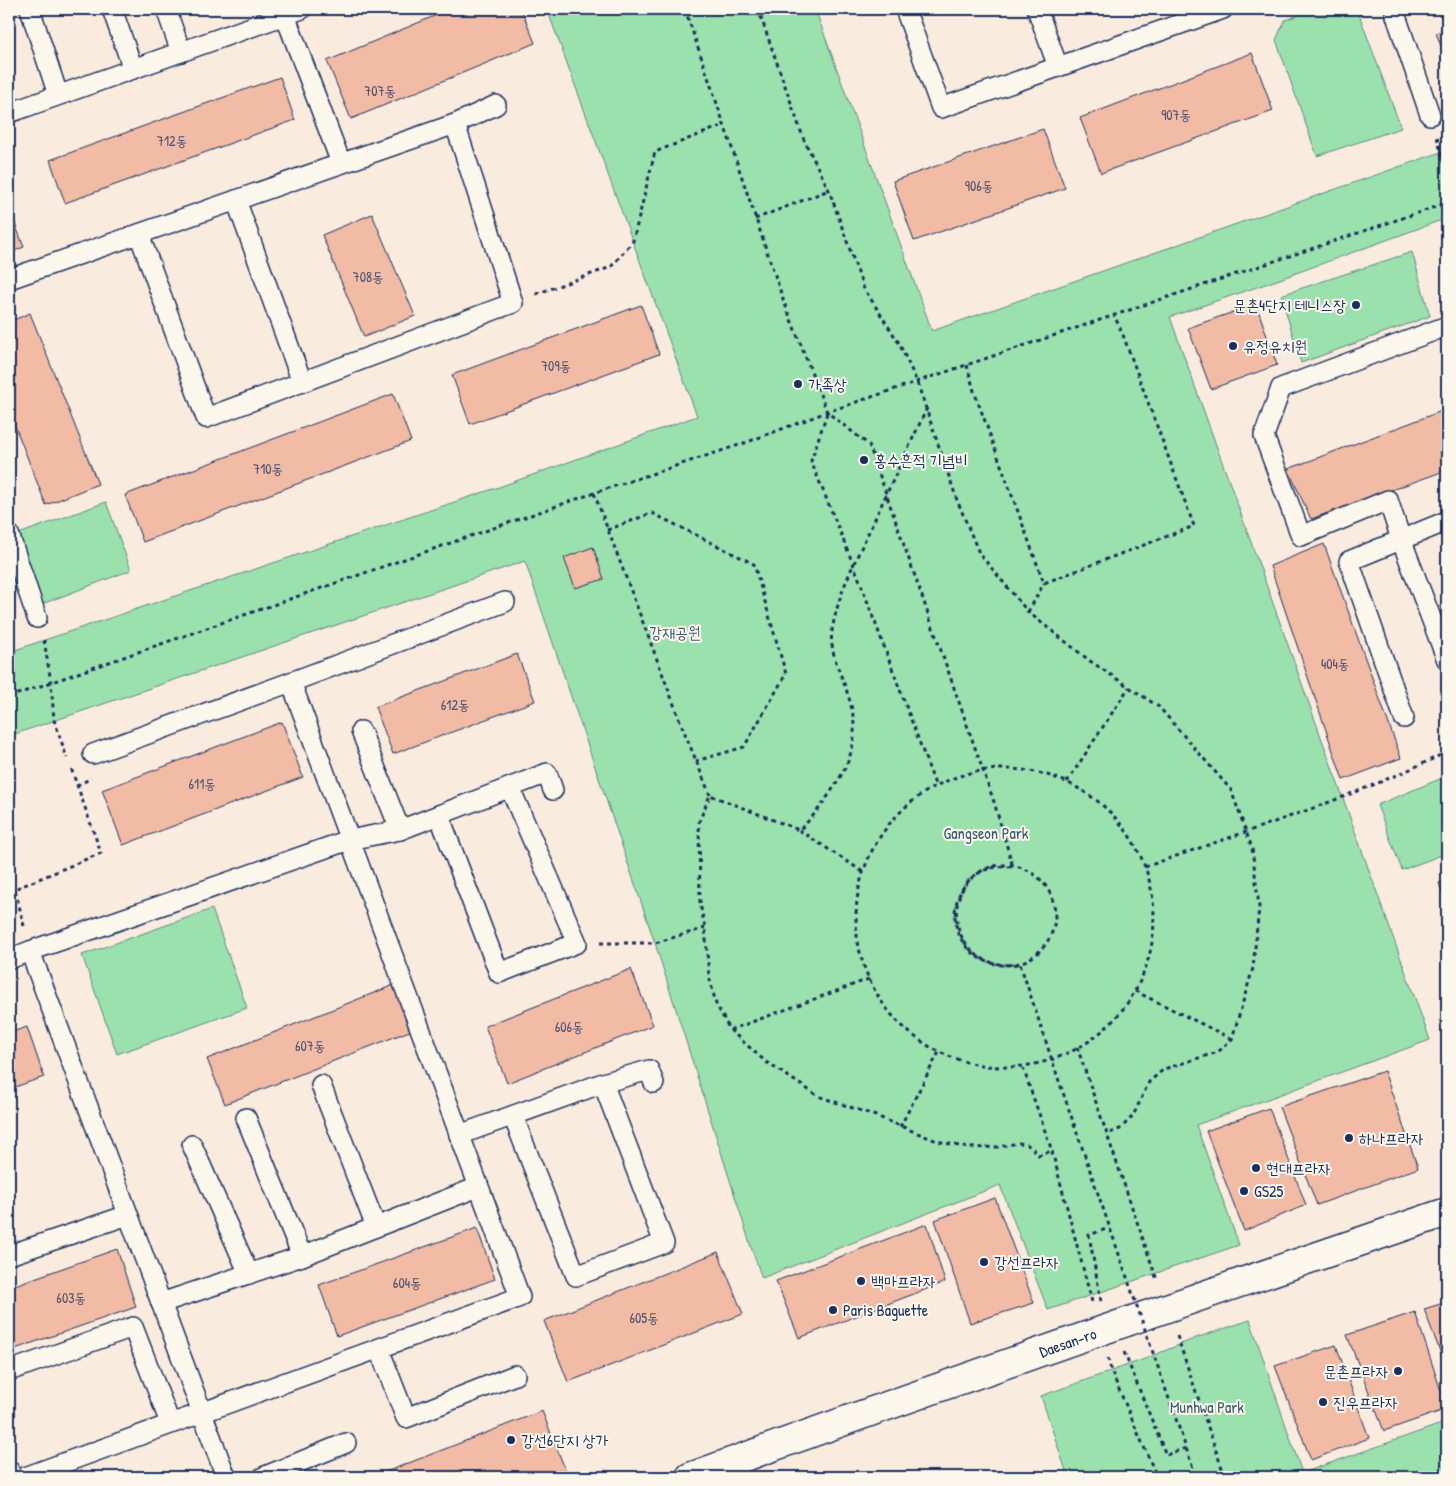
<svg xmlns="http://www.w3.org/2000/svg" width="1456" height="1486" font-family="'Patrick Hand','Poor Story',sans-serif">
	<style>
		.green { fill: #9be1ae; stroke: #5b8886 }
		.building { fill: #f1bba5; stroke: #1b2f5e }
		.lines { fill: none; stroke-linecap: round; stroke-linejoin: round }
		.lane-casing { stroke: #1b2f5e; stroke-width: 22 }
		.secondary-casing { stroke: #1b2f5e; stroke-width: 31 }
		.path { stroke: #1b2f5e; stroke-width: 3; stroke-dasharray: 4 4; stroke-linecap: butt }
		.lane { stroke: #fbf7ec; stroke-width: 19 }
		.secondary { stroke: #fbf7ec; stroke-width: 28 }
		.path-bridge { stroke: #1b2f5e; stroke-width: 3; stroke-dasharray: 4 4; stroke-linecap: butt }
		.poi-dot { fill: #1b2f5e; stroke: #fbf7ec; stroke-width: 2 }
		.labels { text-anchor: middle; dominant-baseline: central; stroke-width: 4; stroke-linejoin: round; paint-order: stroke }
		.number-label { font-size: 14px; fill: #505270 }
		.poi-label { font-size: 16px; fill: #1b2f5e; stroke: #fbf7ec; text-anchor: start }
		.park-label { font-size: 16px; fill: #3b5c72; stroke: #fbf7ec }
		.street-label { font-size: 16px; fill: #1b2f5e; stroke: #fbf7ec }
	</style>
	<rect width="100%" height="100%" fill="#f9ebde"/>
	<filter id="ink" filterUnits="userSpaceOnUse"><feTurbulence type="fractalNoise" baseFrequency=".02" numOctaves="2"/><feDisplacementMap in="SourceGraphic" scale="10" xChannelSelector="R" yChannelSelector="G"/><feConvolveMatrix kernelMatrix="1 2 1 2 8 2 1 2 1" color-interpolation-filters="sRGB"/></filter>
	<g filter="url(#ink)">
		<g class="green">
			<polygon points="547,9 815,9 932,331 1447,150 1447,218 1277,280 1170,317 1430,1040 1196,1125 1239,1245 1048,1310 1000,1185 762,1278 752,1250 655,943 525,561 9,736 9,652 499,487 697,416"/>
			<polygon points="1316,9 1357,9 1401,128 1317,156 1276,40 1285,20"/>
			<polygon points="1412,252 1430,316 1301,363 1281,295"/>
			<polygon points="106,502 131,570 42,604 16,535"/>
			<polygon points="1447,776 1447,853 1402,870 1377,805"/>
			<polygon points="212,909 247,1008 117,1054 82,955"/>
			<polygon points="1250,1320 1302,1473 1447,1422 1447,1477 1068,1477 1041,1396 1142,1360 1196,1338"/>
		</g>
		<g class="building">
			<polygon points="451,9 521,9 535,43 351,119 327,61"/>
			<polygon points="1447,29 1447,61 1436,33"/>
			<polygon points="1252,53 1273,111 1101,173 1080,118"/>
			<polygon points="280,77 295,120 65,203 50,160"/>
			<polygon points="1043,129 1065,188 914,241 893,181"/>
			<polygon points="9,208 24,247 9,253"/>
			<polygon points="372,214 415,316 364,337 322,235"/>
			<polygon points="1256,304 1277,365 1211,389 1188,328"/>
			<polygon points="641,305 659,354 470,424 452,375"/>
			<polygon points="30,313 98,484 46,505 9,411 9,322"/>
			<polygon points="393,394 411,441 143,542 125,495"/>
			<polygon points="1447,409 1447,470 1311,519 1288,469"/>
			<polygon points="1324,544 1401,758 1343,780 1270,566"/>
			<polygon points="593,547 604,579 575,588 564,558"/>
			<polygon points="517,654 535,701 393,754 375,707"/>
			<polygon points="282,722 303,777 123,845 102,790"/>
			<polygon points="1447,880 1447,906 1439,883"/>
			<polygon points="631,969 653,1025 507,1083 485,1026"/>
			<polygon points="394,985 412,1030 225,1104 207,1059"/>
			<polygon points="27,1027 44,1077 9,1089 9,1033"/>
			<polygon points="1384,1071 1418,1168 1317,1205 1279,1107"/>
			<polygon points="1269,1108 1306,1205 1244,1231 1206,1131"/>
			<polygon points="995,1198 1034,1303 970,1323 935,1220"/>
			<polygon points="927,1224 945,1282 799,1338 776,1281"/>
			<polygon points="477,1228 495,1279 337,1336 319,1285"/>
			<polygon points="117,1249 136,1307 9,1351 9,1287"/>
			<polygon points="718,1252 743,1314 568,1382 544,1321"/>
			<polygon points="1447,1302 1447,1370 1424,1309"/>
			<polygon points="1415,1312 1447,1409 1384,1431 1347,1335"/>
			<polygon points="1336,1345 1369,1438 1311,1460 1275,1366"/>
			<polygon points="542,1411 565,1469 545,1477 373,1477"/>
		</g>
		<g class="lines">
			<defs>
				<g id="lane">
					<polyline points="30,9 58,95"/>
					<polyline points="112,9 133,69"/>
					<polyline points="166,9 181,52"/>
					<polyline points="905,9 941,108 1223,9"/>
					<polyline points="1037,9 1058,67"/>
					<polyline points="1395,9 1395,13 1430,115"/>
					<polyline points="285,15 341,163"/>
					<polyline points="9,113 302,9"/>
					<polyline points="236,200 302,382"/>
					<polyline points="139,234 206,418 513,303 455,124"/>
					<polyline points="9,279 455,124 496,105"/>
					<polyline points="1447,326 1281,388 1264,436 1301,536 1388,500 1401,539 1447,660"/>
					<polyline points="9,534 37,618"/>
					<polyline points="291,682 505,602"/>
					<polyline points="1404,718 1349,561 1447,521"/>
					<polyline points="361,731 400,830"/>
					<polyline points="439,815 499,973 577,943 510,788"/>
					<polyline points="9,959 30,951"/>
					<polyline points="321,1085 376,1227"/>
					<polyline points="513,1116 576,1276 664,1243 603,1083"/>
					<polyline points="246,1118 302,1256"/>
					<polyline points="459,1135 603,1083 649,1070 654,1083"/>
					<polyline points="192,1145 249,1274"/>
					<polyline points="9,1255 128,1215"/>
					<polyline points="161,1303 302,1256 478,1187"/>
					<polyline points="379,1349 406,1418 515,1375"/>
					<polyline points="9,1371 133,1327 170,1423"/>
					<polyline points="9,1470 11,1477"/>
					<polyline points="25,1477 520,1297 291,682 93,754"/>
					<polyline points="226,1477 30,951 349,840 400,830 547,773 553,790"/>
					<polyline points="263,1477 346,1443"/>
				</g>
				<g id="secondary">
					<path id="s1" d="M690,1477C941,1385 1194,1298 1447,1212"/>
				</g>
			</defs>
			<use href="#lane" class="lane-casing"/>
			<use href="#secondary" class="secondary-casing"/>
			<g class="path">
				<path d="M685,9L783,299L827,412L869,445L994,802L1013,867C933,859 940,976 1020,964L1058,1078"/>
				<polyline points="758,9 804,140 829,190 863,287 899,343 917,382 957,500 979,553 1028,612 1090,661 1159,707 1231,790 1252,848 1259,907 1253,968 1232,1039 1218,1052 1164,1069 1149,1082 1133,1116 1120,1129 1107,1134"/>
				<polyline points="1437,137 1447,173"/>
				<polyline points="755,219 829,190"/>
				<polyline points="536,294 611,267 633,241 655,152 724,125"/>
				<polyline points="967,365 974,391 1044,583 1194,526 1123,335 1114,315"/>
				<path d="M927,408C909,447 890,486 872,525C856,559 838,593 832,631C829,650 840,672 846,689C861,731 855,757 830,793C821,807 811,819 799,830L710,795L699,822L700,903L705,928L709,976L716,1004L730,1030L766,1062L818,1096L876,1116L937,1141L968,1148L997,1147L1019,1143L1026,1144L1032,1148L1038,1155L1052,1151"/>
				<polyline points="827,413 811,461 858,576 936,787"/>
				<polyline points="594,493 684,731 710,795"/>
				<polyline points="607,530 652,513 754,564 786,674 744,747 696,761"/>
				<polyline points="1028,612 1044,583"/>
				<polyline points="44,640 51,682 54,720 67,758"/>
				<polyline points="9,697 594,493 742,444 827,412 1447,203"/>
				<circle cx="1005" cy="918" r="149"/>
				<polyline points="1067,782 1129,687"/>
				<polyline points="77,786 91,778"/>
				<polyline points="799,830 863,872"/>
				<circle cx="1005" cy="915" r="50"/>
				<path d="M1145,867C1246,831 1351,799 1447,752"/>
				<polyline points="24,926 15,889 101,853 71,768"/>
				<polyline points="600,943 655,943 705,928"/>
				<polyline points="1135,991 1232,1039"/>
				<polyline points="730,1030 869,979"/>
				<polyline points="1077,1047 1157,1280"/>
				<polyline points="1023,1068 1052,1151 1092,1302"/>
				<polyline points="900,1127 939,1052"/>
				<polyline points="1101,1301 1089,1235 1109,1228"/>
				<polyline points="1177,1336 1225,1477"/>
				<polyline points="1124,1352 1166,1455 1186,1448"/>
				<polyline points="1108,1358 1111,1371 1157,1477"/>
			</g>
			<use href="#lane" class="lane"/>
			<use href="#secondary" class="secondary"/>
			<polyline class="path-bridge" points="1058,1078 1196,1477"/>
		</g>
	</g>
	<g class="poi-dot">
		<circle cx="1356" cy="305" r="5"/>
		<circle cx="1233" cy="346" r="5"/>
		<circle cx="798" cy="384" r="5"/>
		<circle cx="864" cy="460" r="5"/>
		<circle cx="1349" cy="1138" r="5"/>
		<circle cx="1256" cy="1168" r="5"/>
		<circle cx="1244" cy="1191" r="5"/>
		<circle cx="984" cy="1262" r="5"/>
		<circle cx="861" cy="1281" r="5"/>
		<circle cx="833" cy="1310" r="5"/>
		<circle cx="1398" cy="1371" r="5"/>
		<circle cx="1323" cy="1402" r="5"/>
		<circle cx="511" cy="1440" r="5"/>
	</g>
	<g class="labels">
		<g class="number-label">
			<text x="380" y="90">707동</text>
			<text x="1176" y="114">907동</text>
			<text x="172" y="140">712동</text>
			<text x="979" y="185">906동</text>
			<text x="368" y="276">708동</text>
			<text x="556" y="365">709동</text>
			<text x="268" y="468">710동</text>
			<text x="1335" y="663">404동</text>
			<text x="455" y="704">612동</text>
			<text x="202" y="783">611동</text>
			<text x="569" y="1026">606동</text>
			<text x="310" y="1045">607동</text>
			<text x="407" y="1282">604동</text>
			<text x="71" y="1297">603동</text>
			<text x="644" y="1317">605동</text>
		</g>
		<g class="poi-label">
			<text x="1346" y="305" text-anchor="end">문촌4단지 테니스장</text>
			<text x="1243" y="346">유정유치원</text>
			<text x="808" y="384">가족상</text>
			<text x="874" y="460">홍수흔적 기념비</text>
			<text x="1359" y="1138">하나프라자</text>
			<text x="1266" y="1168">현대프라자</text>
			<text x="1254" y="1191">GS25</text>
			<text x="994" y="1262">강선프라자</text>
			<text x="871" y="1281">백마프라자</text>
			<text x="843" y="1310">Paris Baguette</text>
			<text x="1388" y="1371" text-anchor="end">문촌프라자</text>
			<text x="1333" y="1402">진우프라자</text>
			<text x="521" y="1440">강선6단지 상가</text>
		</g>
		<g class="park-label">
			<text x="675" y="632">강재공원</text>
			<text x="986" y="833">Gangseon Park</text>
			<text x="1207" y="1407">Munhwa Park</text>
		</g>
		<g class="street-label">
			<text stroke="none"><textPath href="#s1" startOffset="401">Daesan-ro</textPath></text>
		</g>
	</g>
	<rect width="1456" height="1486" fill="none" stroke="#fbf7ec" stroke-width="30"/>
	<rect x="15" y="15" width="1426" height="1456" fill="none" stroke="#1b2f5e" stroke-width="2" filter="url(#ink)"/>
</svg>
